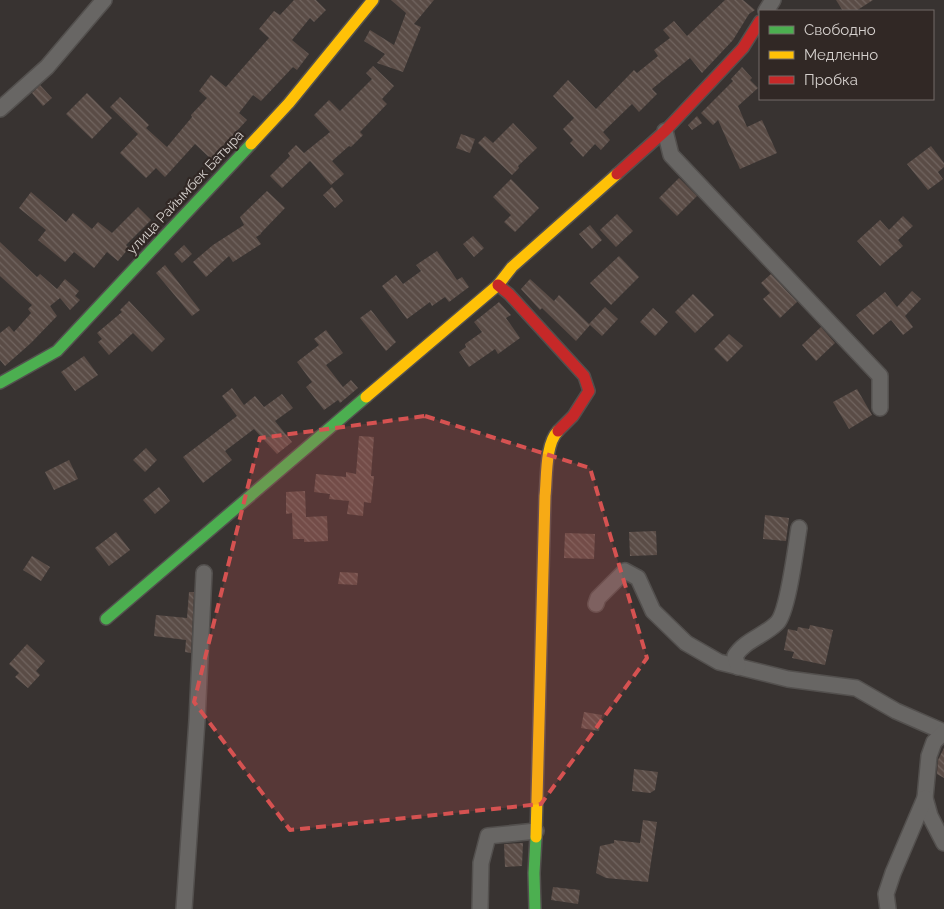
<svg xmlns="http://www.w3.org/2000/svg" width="944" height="909" font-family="Raleway,sans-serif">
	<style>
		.building { fill: url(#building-back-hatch) }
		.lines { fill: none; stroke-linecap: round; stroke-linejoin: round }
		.street-casing { stroke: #53504e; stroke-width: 18 }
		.fast-casing { stroke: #53504e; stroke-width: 14 }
		.slow-casing { stroke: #53504e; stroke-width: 14 }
		.jam-casing { stroke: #53504e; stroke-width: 14 }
		.street { stroke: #686664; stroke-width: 15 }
		.fast { stroke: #4caf50; stroke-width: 11 }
		.slow { stroke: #ffc107; stroke-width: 11 }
		.jam { stroke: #c62828; stroke-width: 11 }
		.marked { fill: #d65251; fill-opacity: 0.2; stroke: #d65251; stroke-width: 4; stroke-dasharray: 10 6; stroke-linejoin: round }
		.labels { text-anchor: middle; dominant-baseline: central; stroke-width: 4.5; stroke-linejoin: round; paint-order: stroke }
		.street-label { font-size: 14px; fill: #d5d0cd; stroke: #312825 }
	</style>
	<defs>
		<pattern id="building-back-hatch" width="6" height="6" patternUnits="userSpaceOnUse" patternTransform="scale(1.25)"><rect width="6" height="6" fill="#5a4c46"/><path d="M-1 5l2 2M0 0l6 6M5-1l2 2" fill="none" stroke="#716560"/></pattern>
	</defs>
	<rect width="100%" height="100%" fill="#383331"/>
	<g class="building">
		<polygon points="294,0 316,0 326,10 314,22 310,18 292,40 309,54 297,70 293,67 261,101 253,95 239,113 247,120 211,159 195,144 165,177 156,168 146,178 120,153 138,134 110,107 120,97 149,125 146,128 167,147 192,117 191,115 207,98 199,91 211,75 226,87 269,38 259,29 274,11 280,15"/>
		<polygon points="391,0 434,0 414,24 421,27 403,72 377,63 385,54 364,41 370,30 394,45 406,13"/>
		<polygon points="725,0 743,0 755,10 749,14 733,40 702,73 690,58 652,89 657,94 639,112 632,104 603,132 610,140 601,150 595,144 583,157 570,143 573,140 563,129 574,118 553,96 568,80 596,109 634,70 637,73 658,56 654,50 670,38 663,30 674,21 687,36"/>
		<polygon points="836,0 873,0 856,11 843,11"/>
		<polygon points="373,66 394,86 382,99 387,104 360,132 363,135 351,147 349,146 332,161 344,174 331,185 310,161 282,188 270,176 290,156 288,153 296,145 304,153 330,132 314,115 329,100 340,111 372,79 366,73"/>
		<polygon points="742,67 752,78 750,80 758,88 738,106 747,127 762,120 777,153 740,169 718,120 713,125 701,113 733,81 731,79"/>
		<polygon points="40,85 52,98 43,106 32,93"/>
		<polygon points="87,93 112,118 92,139 66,114"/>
		<polygon points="697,116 702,123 692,130 688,125"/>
		<polygon points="513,123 537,148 518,166 519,168 512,175 478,143 485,136 493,143"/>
		<polygon points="461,134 475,139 470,153 456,148"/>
		<polygon points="931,146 944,163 944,167 938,172 943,179 928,190 907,164"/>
		<polygon points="679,178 697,196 677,216 659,198"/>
		<polygon points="511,179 539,208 515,232 504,222 511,215 493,197"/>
		<polygon points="332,187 343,201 335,208 323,195"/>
		<polygon points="267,191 285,208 261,233 261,234 256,237 261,244 233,262 229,256 206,277 193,262 213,245 244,225 240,217"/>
		<polygon points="31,192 66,222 73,213 92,229 98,222 112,233 138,207 151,220 126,245 129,248 118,261 107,252 94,268 74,252 65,262 38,240 46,230 19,208"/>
		<polygon points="617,214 633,231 616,247 600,230"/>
		<polygon points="903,216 913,226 898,240 903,246 880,266 857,241 880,220 889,230"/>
		<polygon points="590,225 602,240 592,249 579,234"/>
		<polygon points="473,236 484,248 474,257 463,244"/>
		<polygon points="0,242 37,277 40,274 57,289 65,279 79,291 75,296 80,300 70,310 60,298 50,306 57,316 31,343 5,366 0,360 0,333 9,326 14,332 31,313 28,309 32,305 0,276"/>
		<polygon points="184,245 192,254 182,263 174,254"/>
		<polygon points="437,251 457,280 462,277 469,287 449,302 445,297 432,306 430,302 407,319 382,286 396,275 403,284 421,271 416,265"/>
		<polygon points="619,256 639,277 611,305 590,283"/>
		<polygon points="165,265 200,310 192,316 156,273"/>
		<polygon points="771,274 797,302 780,318 763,299 770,293 761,283"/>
		<polygon points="530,279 554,301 559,295 589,324 605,307 618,319 602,336 590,325 576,341 542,308 540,310 521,289"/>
		<polygon points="912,291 921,299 905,316 913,327 903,335 891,320 873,335 856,315 885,292 897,307"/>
		<polygon points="693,294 714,315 695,333 675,312"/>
		<polygon points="129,301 165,339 152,352 133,333 109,355 98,342 102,339 97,333 122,312 120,310"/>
		<polygon points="499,302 511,315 506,318 520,338 498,354 495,349 469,367 459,352 466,347 465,344 482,332 474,322"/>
		<polygon points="653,308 668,322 655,336 640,322"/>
		<polygon points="371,310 396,342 386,351 360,318"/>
		<polygon points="821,327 835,343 816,361 802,345"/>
		<polygon points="326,330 343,353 326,365 343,387 351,380 358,388 340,403 338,400 324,410 306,387 312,382 297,362 319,345 314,339"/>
		<polygon points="729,334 743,346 727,362 714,349"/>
		<polygon points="84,356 98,375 75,391 61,372"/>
		<polygon points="232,388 244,405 255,396 264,407 282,394 293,408 275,421 292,442 277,454 254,429 225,451 232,460 203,483 183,457 237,416 222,396"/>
		<polygon points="857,389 872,415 849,429 833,402"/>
		<polygon points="359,436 374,437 371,476 374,476 371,503 364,502 363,516 347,514 349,501 329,499 330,494 314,492 316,474 346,477 346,472 356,474"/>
		<polygon points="146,448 157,460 145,472 133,460"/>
		<polygon points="69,460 78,479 54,490 45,472"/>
		<polygon points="159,487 170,501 155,514 143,500"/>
		<polygon points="305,491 306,517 327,516 328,541 304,542 304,539 293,539 292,513 286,514 286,492"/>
		<polygon points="765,515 789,518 786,541 763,539"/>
		<polygon points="656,531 657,555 630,556 629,532"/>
		<polygon points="116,532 130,550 109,566 95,548"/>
		<polygon points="565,533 595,534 594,559 564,558"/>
		<polygon points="32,556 50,567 41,581 23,570"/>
		<polygon points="340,572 358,573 357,585 338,584"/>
		<polygon points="189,592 194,592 191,653 185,652 186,640 154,636 156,615 187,618"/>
		<polygon points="810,625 833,630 825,665 792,658 794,652 784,650 788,629 797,631 798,627 809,629"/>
		<polygon points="27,644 45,661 36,671 40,675 28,688 15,677 19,673 9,664"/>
		<polygon points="584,712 602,715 599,731 581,728"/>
		<polygon points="944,748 944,778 937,774 938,760"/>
		<polygon points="634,769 658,772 655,790 650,793 632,791"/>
		<polygon points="643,820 657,822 648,882 606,878 596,873 600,846 614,843 614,840 640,843"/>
		<polygon points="523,843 522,866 505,867 504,844"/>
		<polygon points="553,887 580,890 578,904 551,900"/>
	</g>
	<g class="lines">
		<defs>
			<g id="street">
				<polyline points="766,11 773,0"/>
				<polyline points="0,109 47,67 104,0"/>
				<polyline points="665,131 671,155 880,376 880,408"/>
				<polyline points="596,604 598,598 625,571 638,578 653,611 686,643 719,662 788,679 856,688 896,711 944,732"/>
				<path d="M738,667L735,656C745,640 764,636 777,623C788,612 796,546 799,528"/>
				<polyline points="944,732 934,742 929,756 925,798 930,816 944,843"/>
				<polyline points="184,909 197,720 204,573"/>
				<polyline points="480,909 481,863 488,836 536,831"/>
				<polyline points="888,909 886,894 893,873 925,798"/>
			</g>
			<g id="fast">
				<polyline points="0,383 57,351 251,144"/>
				<polyline points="106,619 366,397"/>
				<polyline points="535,909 534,873 536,837"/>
			</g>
			<g id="slow">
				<polyline points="251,144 289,103 373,0"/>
				<polyline points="366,397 498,285 512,267 617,174"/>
				<path d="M536,837L545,496C547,478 545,444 558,431"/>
			</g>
			<g id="jam">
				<polyline points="617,174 665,131 743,48 760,21"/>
				<polyline points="498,285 509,294 584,376 589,391 573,416 558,431"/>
			</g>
		</defs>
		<use href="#street" class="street-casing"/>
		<use href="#fast" class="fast-casing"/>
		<use href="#slow" class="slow-casing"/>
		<use href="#jam" class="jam-casing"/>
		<use href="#street" class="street"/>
		<use href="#fast" class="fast"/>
		<use href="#slow" class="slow"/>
		<use href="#jam" class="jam"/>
	</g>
	<path class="marked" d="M425,416L590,468L647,658L541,804L290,830L194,702L260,438Z"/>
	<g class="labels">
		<g class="street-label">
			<text transform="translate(185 192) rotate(-47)">улица Райымбек Батыра</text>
		</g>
	</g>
	<rect x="759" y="10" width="175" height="90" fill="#312825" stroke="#736b68"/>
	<rect x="769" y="26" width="25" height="8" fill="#4caf50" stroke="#736b68"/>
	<text x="804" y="35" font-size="15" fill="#d5d0cd">Свободно</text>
	<rect x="769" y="51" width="25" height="8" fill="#ffc107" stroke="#736b68"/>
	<text x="804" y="60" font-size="15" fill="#d5d0cd">Медленно</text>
	<rect x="769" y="76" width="25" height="8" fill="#c62828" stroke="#736b68"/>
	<text x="804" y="85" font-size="15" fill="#d5d0cd">Пробка</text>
</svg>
